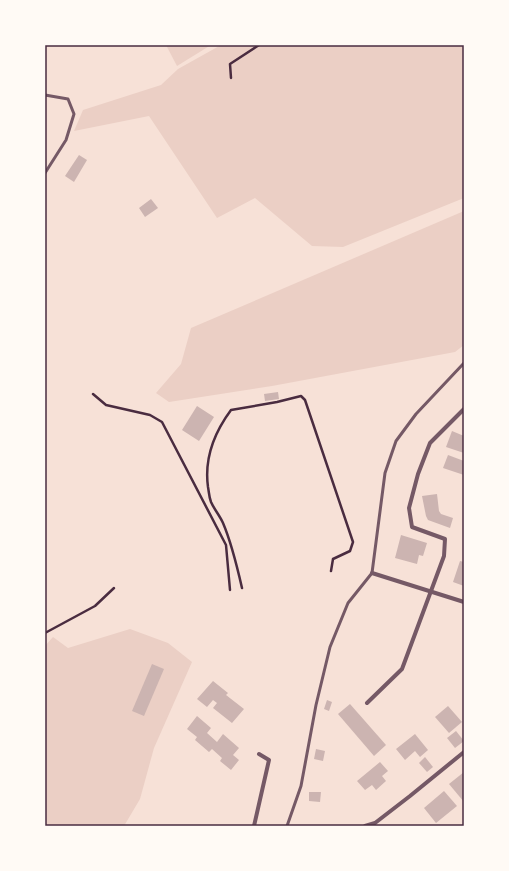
<svg xmlns="http://www.w3.org/2000/svg" width="509" height="871" font-family="'Sofia Sans Condensed',sans-serif">
	<style>
		.green { fill: #ebcfc5 }
		.building { fill: #ccb4b1 }
		.lines { fill: none; stroke-linecap: round; stroke-linejoin: round }
		.path { stroke: #4a2c40; stroke-width: 2.5 }
		.service { stroke: #755966; stroke-width: 3 }
		.minor { stroke: #755966; stroke-width: 4 }
		.neatline { fill: none; stroke: #4a2c40; stroke-width: 1.5 }
	</style>
	<rect width="100%" height="100%" fill="#f7e1d7"/>
	<g class="green">
		<polygon points="166,45 211,45 177,66"/>
		<polygon points="221,45 464,45 464,198 343,247 312,246 255,198 217,218 149,116 74,131 83,110 161,85 178,69"/>
		<polygon points="464,211 464,345 455,352 272,386 169,402 156,393 181,364 191,328"/>
		<polygon points="130,629 168,643 192,662 154,748 140,799 124,826 45,826 45,646 53,637 68,648"/>
	</g>
	<g class="building">
		<polygon points="79,155 87,160 74,182 65,176"/>
		<polygon points="151,199 158,208 145,217 139,208"/>
		<polygon points="278,392 279,399 265,401 264,394"/>
		<polygon points="197,406 214,417 199,441 182,430"/>
		<polygon points="452,431 464,436 464,453 446,447"/>
		<polygon points="448,455 464,461 464,475 443,468"/>
		<polygon points="437,494 439,511 441,514 453,518 450,528 428,520 426,516 422,496"/>
		<polygon points="401,535 427,543 423,556 419,555 417,564 395,558"/>
		<polygon points="460,561 464,562 464,586 453,582"/>
		<polygon points="152,664 164,669 144,716 132,711"/>
		<polygon points="213,681 228,693 226,695 244,709 232,723 213,708 217,703 213,700 207,707 197,699"/>
		<polygon points="327,700 332,702 329,711 324,709"/>
		<polygon points="350,704 386,745 374,756 338,714"/>
		<polygon points="448,706 462,722 449,733 435,717"/>
		<polygon points="197,716 211,728 207,733 217,742 223,734 239,748 233,755 239,760 231,770 220,761 222,758 212,749 209,752 195,740 197,737 187,729"/>
		<polygon points="456,731 464,741 455,748 447,738"/>
		<polygon points="415,734 428,750 420,757 415,751 405,760 396,749"/>
		<polygon points="316,749 325,751 323,761 314,759"/>
		<polygon points="425,757 433,767 427,772 419,763"/>
		<polygon points="380,762 388,771 382,776 386,781 376,790 372,785 365,790 357,781"/>
		<polygon points="464,772 464,802 449,784"/>
		<polygon points="444,791 457,806 436,823 424,808"/>
		<polygon points="309,792 321,792 320,802 309,801"/>
	</g>
	<g class="lines">
		<g class="path">
			<polyline points="231,78 230,64 259,45"/>
			<polyline points="93,394 106,405 150,415 162,422 226,545 230,590"/>
			<path d="M242,588C237,566 232,544 223,523C220,516 214,509 211,502C209,497 209,492 208,487C204,458 214,433 231,410L277,402L301,396L305,400L353,542L350,551L333,559L331,571"/>
			<polyline points="45,633 95,606 114,588"/>
		</g>
		<g class="service">
			<polyline points="45,95 68,99 74,114 66,140 45,173"/>
			<polyline points="287,826 301,786 316,705 330,647 348,603 372,573 385,473 396,441 416,414 464,363"/>
		</g>
		<g class="minor">
			<polyline points="372,573 464,602"/>
			<polyline points="367,703 402,669 444,556 445,539 412,527 409,508 418,474 430,443 464,409"/>
			<polyline points="254,826 269,760 259,754"/>
			<polyline points="365,826 375,823 410,796 464,752"/>
		</g>
	</g>
	<rect width="509" height="871" fill="none" stroke="#fffaf5" stroke-width="92"/>
	<rect x="46" y="46" width="417" height="779" class="neatline"/>
</svg>
